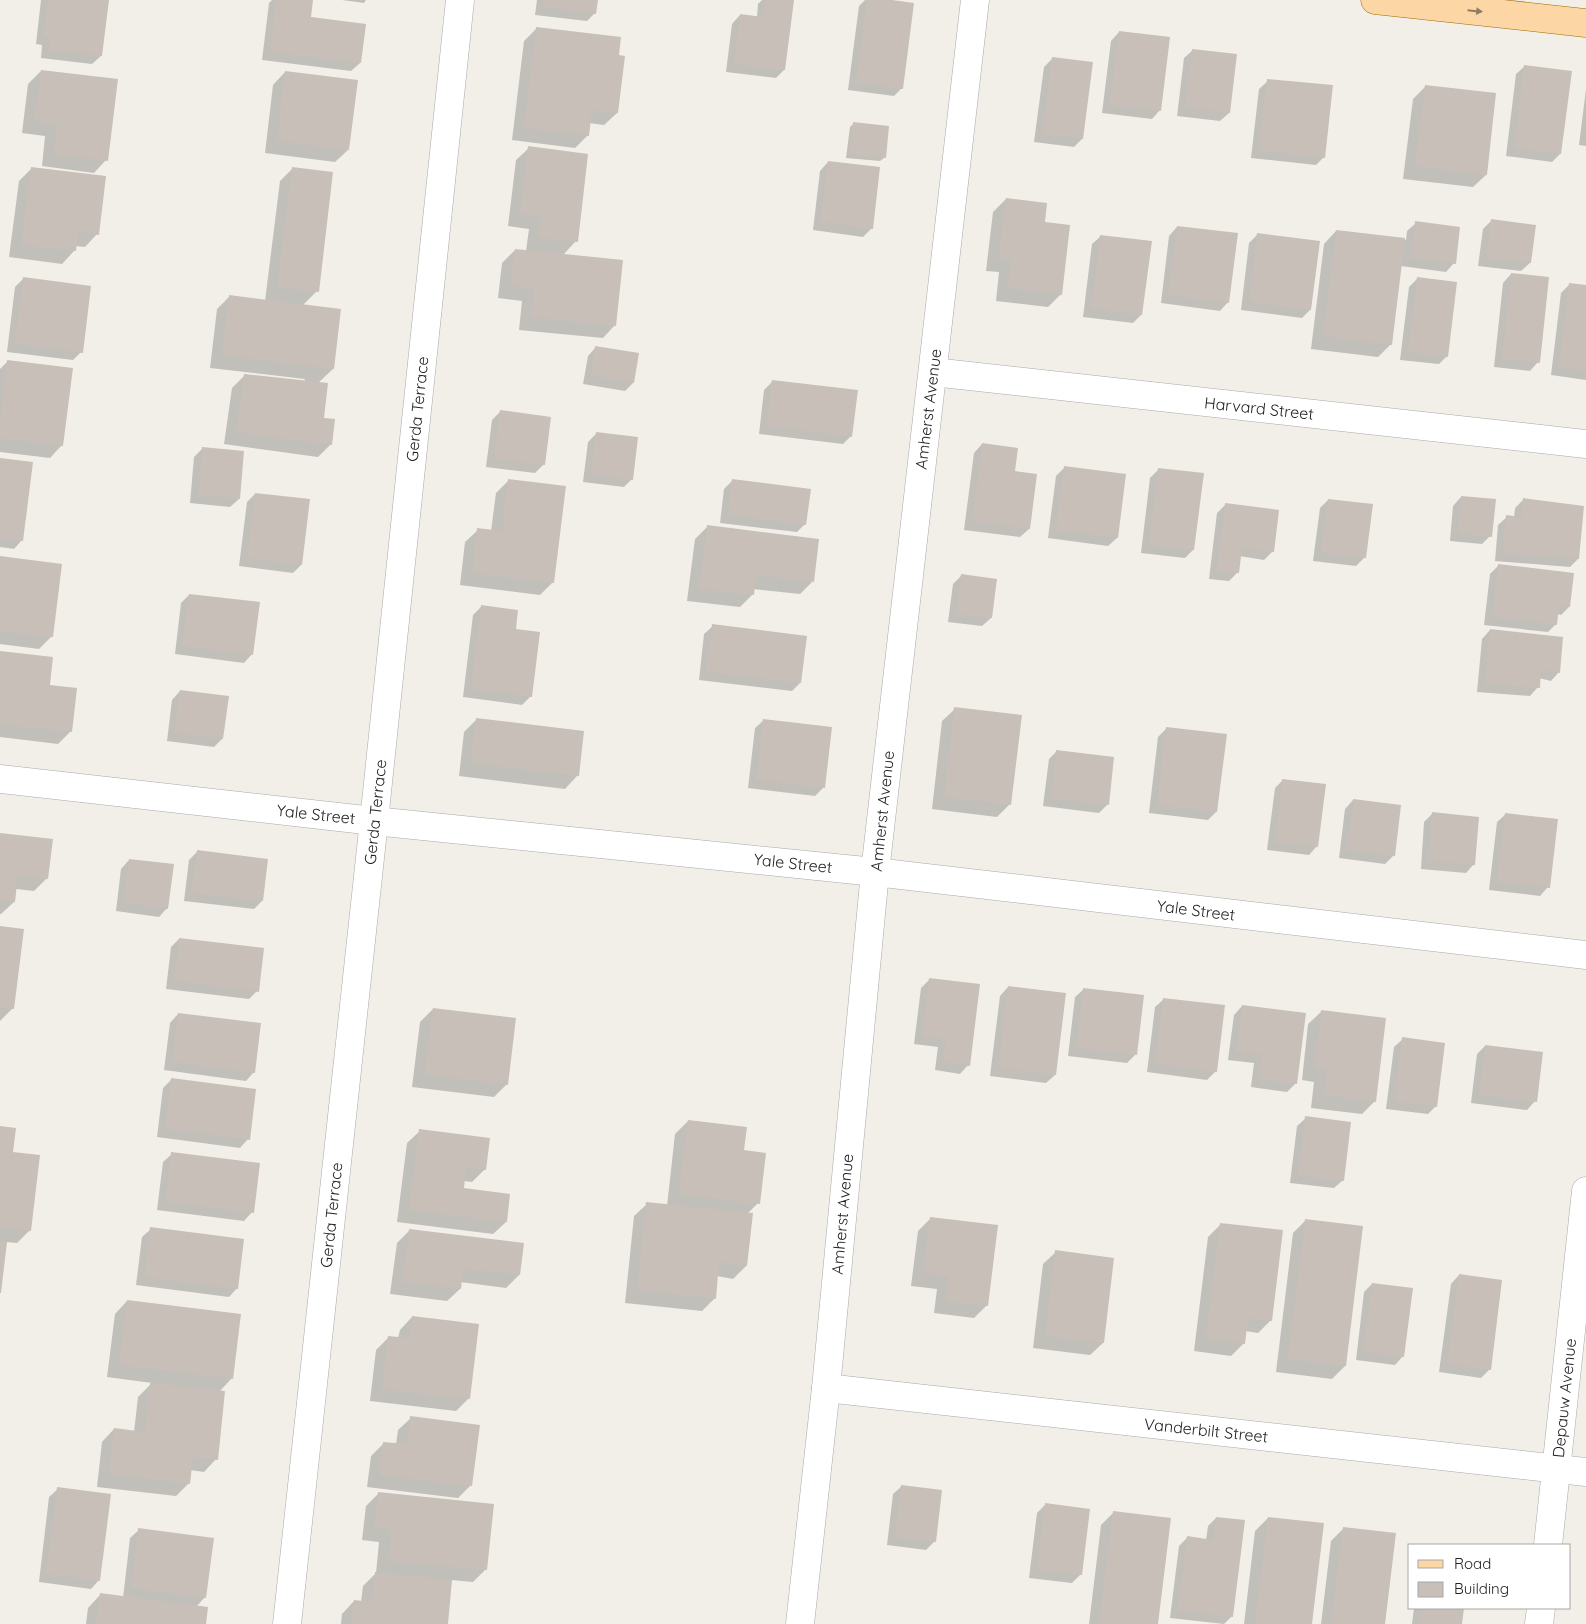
<svg xmlns="http://www.w3.org/2000/svg" width="1586" height="1624" font-family="Quicksand,sans-serif">
	<style>
		.shadow { fill: #0003 }
		.building { fill: #c7bfb8 }
		.lines { fill: none; stroke-linecap: round; stroke-linejoin: round }
		.minor-casing { stroke: #a9a9a9; stroke-width: 29 }
		.major-casing { stroke: #a06b00; stroke-width: 29 }
		.minor { stroke: #fff; stroke-width: 28 }
		.major { stroke: #fcd6a4; stroke-width: 28 }
		.oneway { fill: #8f7c63 }
		.labels { text-anchor: middle; dominant-baseline: central; stroke-width: 5; stroke-linejoin: round; paint-order: stroke }
		.street-label { font-size: 16px; fill: #222; stroke: #fff }
	</style>
	<rect width="100%" height="100%" fill="#f2efe9"/>
	<g class="shadow">
		<polygon points="41,0 108,0 101,56 92,64 41,58 42,45 36,44"/>
		<polygon points="272,0 312,0 310,18 360,63 351,71 262,60 269,3"/>
		<polygon points="342,0 366,0 364,3"/>
		<polygon points="537,0 597,0 595,13 587,21 535,15"/>
		<polygon points="762,0 793,0 784,70 776,78 726,72 732,24 740,15 757,17 758,4"/>
		<polygon points="865,0 882,0 902,88 894,96 848,90 859,6"/>
		<polygon points="537,28 618,56 617,113 604,125 589,123 588,135 575,148 512,140 524,41"/>
		<polygon points="1119,32 1160,110 1152,119 1102,113 1111,41"/>
		<polygon points="1193,50 1229,113 1220,121 1177,116 1184,58"/>
		<polygon points="1052,59 1082,139 1074,147 1034,142 1044,67"/>
		<polygon points="1525,66 1560,154 1552,162 1506,156 1516,74"/>
		<polygon points="41,71 106,160 94,173 42,166 45,136 22,133 28,84"/>
		<polygon points="285,72 348,150 335,162 265,153 273,85"/>
		<polygon points="1268,81 1324,157 1316,165 1251,158 1259,89"/>
		<polygon points="1426,86 1486,175 1473,187 1403,179 1413,99"/>
		<polygon points="1586,89 1586,146 1579,145"/>
		<polygon points="854,123 884,158 880,161 846,158 850,127"/>
		<polygon points="529,148 576,241 563,255 615,325 603,338 519,330 522,301 498,298 502,263 515,250 526,251 529,229 508,226 516,160"/>
		<polygon points="828,162 872,228 863,237 813,230 820,171"/>
		<polygon points="293,168 317,291 303,305 333,369 318,383 323,419 331,444 318,457 224,444 232,388 245,375 304,382 305,379 210,368 217,309 230,296 265,301 280,181"/>
		<polygon points="31,169 97,234 85,247 75,246 74,251 62,264 9,257 19,181"/>
		<polygon points="1006,199 1043,223 1061,294 1048,307 996,301 999,272 986,271 993,212"/>
		<polygon points="1491,221 1530,263 1521,271 1478,266 1483,229"/>
		<polygon points="1416,223 1454,263 1446,272 1401,266 1391,344 1378,357 1311,349 1324,244 1336,231 1406,240 1407,231"/>
		<polygon points="1177,227 1228,302 1220,311 1161,303 1169,236"/>
		<polygon points="1257,235 1310,310 1302,318 1241,310 1249,243"/>
		<polygon points="1101,236 1141,315 1133,323 1083,317 1092,244"/>
		<polygon points="1511,274 1538,362 1530,371 1494,367 1503,283"/>
		<polygon points="23,279 81,352 73,360 7,352 15,287"/>
		<polygon points="1417,279 1447,356 1439,364 1400,360 1409,287"/>
		<polygon points="1569,285 1586,287 1586,380 1551,375 1561,293"/>
		<polygon points="596,347 633,383 625,391 583,384 588,356"/>
		<polygon points="8,361 62,445 50,458 0,452 0,369"/>
		<polygon points="773,381 851,436 843,444 759,434 764,390"/>
		<polygon points="500,412 544,464 535,473 486,467 492,420"/>
		<polygon points="597,433 632,479 624,487 583,482 588,442"/>
		<polygon points="982,444 1014,472 1036,475 1029,529 1020,537 964,530 974,453"/>
		<polygon points="203,448 239,499 230,507 190,503 194,457"/>
		<polygon points="0,459 22,540 14,549 0,547"/>
		<polygon points="1064,468 1117,538 1108,546 1048,538 1056,476"/>
		<polygon points="1159,469 1193,550 1185,558 1141,553 1150,478"/>
		<polygon points="509,480 553,582 540,595 460,585 465,542 478,530 491,531 496,493"/>
		<polygon points="733,480 805,524 797,532 720,523 724,489"/>
		<polygon points="255,494 301,565 293,573 239,566 247,502"/>
		<polygon points="1461,497 1490,536 1482,544 1450,541 1453,506"/>
		<polygon points="1524,499 1578,559 1570,567 1495,561 1498,525 1507,517 1514,518 1515,508"/>
		<polygon points="1328,500 1365,557 1356,566 1313,561 1320,508"/>
		<polygon points="1225,505 1273,551 1264,560 1239,556 1237,573 1229,581 1209,579 1217,513"/>
		<polygon points="708,526 812,582 800,594 753,589 752,595 740,607 687,601 695,539"/>
		<polygon points="0,557 52,636 39,649 0,644"/>
		<polygon points="1498,566 1569,607 1561,615 1557,614 1556,624 1548,632 1484,625 1490,574"/>
		<polygon points="961,576 995,580 991,618 982,626 948,622 953,584"/>
		<polygon points="189,595 252,654 244,663 175,654 181,603"/>
		<polygon points="481,607 515,630 531,696 522,705 463,697 473,615"/>
		<polygon points="713,626 800,683 792,691 699,680 704,634"/>
		<polygon points="1490,630 1559,672 1551,681 1539,678 1538,687 1530,696 1477,692 1482,639"/>
		<polygon points="0,652 48,686 70,732 58,744 0,737"/>
		<polygon points="180,691 222,739 214,747 167,741 172,700"/>
		<polygon points="955,709 1010,804 997,817 932,809 942,721"/>
		<polygon points="477,719 583,732 577,776 565,789 459,776 464,732"/>
		<polygon points="764,720 831,728 823,788 815,796 748,788 755,728"/>
		<polygon points="1167,728 1216,812 1208,820 1149,813 1158,737"/>
		<polygon points="1057,751 1107,805 1099,813 1043,806 1049,759"/>
		<polygon points="1283,780 1317,846 1309,855 1267,850 1275,788"/>
		<polygon points="1353,800 1393,856 1385,864 1339,858 1345,809"/>
		<polygon points="1432,814 1474,864 1466,873 1421,869 1424,822"/>
		<polygon points="1506,814 1548,887 1540,896 1489,890 1497,822"/>
		<polygon points="0,834 47,878 34,891 16,889 14,902 1,914 0,914"/>
		<polygon points="197,852 262,901 254,909 184,901 189,860"/>
		<polygon points="129,860 167,908 159,917 116,911 121,869"/>
		<polygon points="0,928 22,930 12,1009 0,1021"/>
		<polygon points="179,939 257,991 249,999 166,989 171,947"/>
		<polygon points="930,979 968,1065 960,1074 935,1070 938,1047 914,1044 921,988"/>
		<polygon points="1008,987 1055,1075 1046,1083 990,1076 1000,996"/>
		<polygon points="1084,989 1135,1055 1127,1063 1068,1056 1075,997"/>
		<polygon points="1164,999 1216,1071 1207,1080 1147,1072 1155,1007"/>
		<polygon points="1242,1006 1296,1083 1287,1092 1251,1087 1254,1063 1228,1060 1234,1015"/>
		<polygon points="433,1009 507,1084 494,1097 412,1087 420,1022"/>
		<polygon points="1321,1012 1375,1101 1362,1114 1311,1108 1314,1082 1302,1080 1308,1024"/>
		<polygon points="178,1014 254,1072 246,1081 164,1070 170,1023"/>
		<polygon points="1403,1039 1436,1106 1428,1114 1386,1109 1394,1047"/>
		<polygon points="1485,1046 1535,1101 1527,1110 1471,1103 1477,1054"/>
		<polygon points="171,1080 248,1139 240,1148 157,1137 163,1088"/>
		<polygon points="1306,1118 1343,1180 1334,1188 1290,1183 1297,1126"/>
		<polygon points="688,1121 742,1151 758,1203 747,1214 751,1214 746,1266 733,1279 717,1276 715,1298 702,1311 625,1303 634,1216 647,1204 667,1206 675,1134"/>
		<polygon points="0,1128 12,1153 30,1230 17,1243 6,1242 0,1293"/>
		<polygon points="420,1131 485,1169 472,1182 464,1181 462,1189 506,1222 493,1234 397,1222 407,1143"/>
		<polygon points="172,1154 252,1212 244,1221 157,1210 163,1162"/>
		<polygon points="931,1218 987,1305 974,1318 934,1313 937,1289 911,1286 918,1231"/>
		<polygon points="1306,1220 1345,1366 1332,1379 1276,1372 1293,1233"/>
		<polygon points="1221,1224 1271,1320 1258,1333 1245,1331 1244,1343 1231,1356 1194,1351 1208,1237"/>
		<polygon points="151,1229 237,1288 229,1297 136,1285 142,1237"/>
		<polygon points="409,1231 522,1245 519,1275 506,1288 460,1282 460,1289 447,1301 390,1294 397,1243"/>
		<polygon points="1056,1252 1103,1343 1090,1355 1033,1348 1043,1264"/>
		<polygon points="1459,1275 1490,1369 1481,1378 1439,1372 1451,1284"/>
		<polygon points="1372,1284 1403,1356 1395,1365 1356,1360 1364,1292"/>
		<polygon points="127,1301 232,1378 219,1392 216,1459 204,1472 190,1470 189,1483 176,1496 97,1487 102,1442 114,1429 134,1432 138,1397 152,1383 107,1377 115,1314"/>
		<polygon points="412,1317 468,1399 456,1411 370,1401 376,1350 389,1337 398,1338 400,1330"/>
		<polygon points="411,1418 471,1485 458,1498 367,1487 371,1456 384,1443 396,1444 398,1430"/>
		<polygon points="902,1486 935,1541 926,1550 887,1545 893,1494"/>
		<polygon points="58,1489 99,1580 91,1589 39,1582 49,1497"/>
		<polygon points="379,1493 486,1569 473,1582 451,1580 446,1624 341,1624 342,1614 354,1601 361,1602 363,1586 376,1573 379,1542 362,1540 366,1506"/>
		<polygon points="1045,1505 1080,1575 1072,1583 1029,1578 1037,1513"/>
		<polygon points="1114,1512 1156,1624 1089,1624 1101,1525"/>
		<polygon points="1216,1518 1232,1616 1224,1624 1170,1618 1179,1546 1187,1538 1206,1540 1208,1526"/>
		<polygon points="1268,1518 1311,1624 1244,1624 1255,1531"/>
		<polygon points="1344,1528 1384,1624 1321,1624 1331,1541"/>
		<polygon points="139,1530 205,1597 196,1607 204,1624 86,1624 88,1608 100,1595 123,1598 130,1538"/>
		<polygon points="1414,1608 1462,1608 1460,1624 1412,1624"/>
	</g>
	<g class="building">
		<polygon points="48,0 109,0 102,56 48,50 50,37 43,36"/>
		<polygon points="276,0 313,0 311,17 366,24 361,63 270,52"/>
		<polygon points="544,0 598,0 596,14 543,7"/>
		<polygon points="765,0 794,0 785,70 734,64 740,14 763,17"/>
		<polygon points="867,0 892,0 914,3 903,89 856,82"/>
		<polygon points="536,27 621,37 619,55 625,56 618,113 592,110 589,136 524,128"/>
		<polygon points="1119,31 1170,37 1161,111 1109,105"/>
		<polygon points="1192,49 1237,54 1230,113 1185,108"/>
		<polygon points="1052,57 1093,62 1083,139 1042,134"/>
		<polygon points="1524,65 1572,71 1561,154 1514,148"/>
		<polygon points="41,70 118,79 108,161 54,154 57,124 34,121"/>
		<polygon points="285,71 358,80 349,150 277,141"/>
		<polygon points="1267,79 1333,85 1325,158 1258,150"/>
		<polygon points="1425,85 1496,93 1487,175 1415,166"/>
		<polygon points="853,122 889,126 886,158 849,155"/>
		<polygon points="528,146 588,154 578,242 538,237 541,217 520,214"/>
		<polygon points="828,161 880,167 873,229 820,222"/>
		<polygon points="31,167 106,176 99,235 78,232 76,251 21,245"/>
		<polygon points="292,167 333,172 319,292 277,287"/>
		<polygon points="1006,198 1047,203 1045,222 1070,225 1062,295 1008,288 1011,260 998,258"/>
		<polygon points="1491,219 1536,225 1531,263 1486,258"/>
		<polygon points="1415,221 1460,227 1456,264 1411,258"/>
		<polygon points="1177,226 1238,233 1229,303 1168,295"/>
		<polygon points="1336,230 1405,238 1392,345 1323,336"/>
		<polygon points="1257,233 1320,241 1311,310 1249,302"/>
		<polygon points="1100,235 1152,241 1142,315 1091,309"/>
		<polygon points="515,249 623,260 616,326 531,317 534,289 510,285"/>
		<polygon points="1511,273 1549,277 1540,363 1502,359"/>
		<polygon points="23,277 91,286 83,353 15,344"/>
		<polygon points="1417,277 1457,282 1448,357 1408,352"/>
		<polygon points="1569,283 1586,285 1586,371 1559,367"/>
		<polygon points="229,295 341,309 334,369 222,355"/>
		<polygon points="595,346 639,353 634,383 591,376"/>
		<polygon points="7,360 73,368 63,446 0,438 0,420"/>
		<polygon points="244,374 328,383 324,418 335,419 332,445 236,432"/>
		<polygon points="772,380 858,390 852,437 767,426"/>
		<polygon points="500,410 551,417 545,465 494,459"/>
		<polygon points="596,432 638,437 633,480 591,474"/>
		<polygon points="982,443 1018,448 1015,471 1037,474 1030,529 972,522"/>
		<polygon points="202,447 244,451 240,499 198,495"/>
		<polygon points="0,458 33,462 23,541 0,538"/>
		<polygon points="1064,466 1126,474 1118,538 1056,530"/>
		<polygon points="1158,468 1204,473 1194,550 1149,545"/>
		<polygon points="508,479 566,486 554,583 472,573 477,528 502,531"/>
		<polygon points="732,479 811,489 806,525 728,515"/>
		<polygon points="255,493 310,499 302,565 247,558"/>
		<polygon points="1461,496 1496,499 1492,537 1458,533"/>
		<polygon points="1523,498 1584,506 1579,559 1503,553 1506,515 1521,517"/>
		<polygon points="1328,499 1373,504 1366,558 1321,553"/>
		<polygon points="1225,503 1279,510 1274,552 1242,548 1239,573 1217,571"/>
		<polygon points="707,525 819,539 814,582 756,575 754,595 699,589"/>
		<polygon points="0,556 62,564 53,637 0,631"/>
		<polygon points="1498,564 1574,573 1570,607 1559,605 1557,625 1492,617"/>
		<polygon points="961,574 997,579 992,618 956,614"/>
		<polygon points="189,594 260,602 253,655 182,646"/>
		<polygon points="481,605 518,610 516,629 540,632 532,697 471,689"/>
		<polygon points="712,624 807,636 801,683 706,672"/>
		<polygon points="1490,629 1563,637 1560,673 1541,669 1540,688 1485,684"/>
		<polygon points="0,651 53,657 50,685 77,688 72,732 0,724"/>
		<polygon points="180,690 229,696 223,739 174,733"/>
		<polygon points="954,707 1022,715 1011,805 944,797"/>
		<polygon points="476,718 584,731 579,776 471,763"/>
		<polygon points="763,719 832,727 825,788 756,780"/>
		<polygon points="1166,727 1227,734 1217,812 1157,805"/>
		<polygon points="1056,750 1114,757 1109,805 1051,798"/>
		<polygon points="1282,779 1326,784 1318,847 1275,842"/>
		<polygon points="1353,799 1401,805 1395,856 1347,850"/>
		<polygon points="1432,812 1479,817 1475,865 1428,861"/>
		<polygon points="1505,813 1558,819 1550,888 1497,882"/>
		<polygon points="0,833 53,839 48,879 18,875 15,902 0,900"/>
		<polygon points="197,850 268,859 263,901 191,893"/>
		<polygon points="129,859 174,864 168,909 123,903"/>
		<polygon points="0,926 24,929 14,1009 0,1008"/>
		<polygon points="179,938 264,948 259,992 174,981"/>
		<polygon points="929,978 980,984 970,1066 943,1062 946,1039 922,1036"/>
		<polygon points="1008,986 1066,993 1056,1075 998,1068"/>
		<polygon points="1083,988 1144,995 1137,1055 1076,1048"/>
		<polygon points="1163,998 1225,1005 1217,1072 1155,1064"/>
		<polygon points="1242,1005 1306,1013 1297,1084 1259,1079 1262,1055 1236,1052"/>
		<polygon points="433,1008 516,1018 508,1085 424,1074"/>
		<polygon points="1321,1010 1386,1018 1376,1102 1323,1095 1327,1069 1314,1068"/>
		<polygon points="178,1013 261,1023 255,1073 172,1062"/>
		<polygon points="1402,1037 1445,1043 1437,1107 1394,1101"/>
		<polygon points="1485,1045 1543,1052 1537,1102 1479,1095"/>
		<polygon points="171,1078 256,1089 250,1140 165,1129"/>
		<polygon points="1305,1116 1351,1122 1344,1181 1298,1175"/>
		<polygon points="688,1120 747,1127 744,1150 766,1153 760,1204 679,1194"/>
		<polygon points="0,1126 16,1128 13,1152 40,1155 31,1231 0,1227"/>
		<polygon points="419,1129 490,1138 486,1170 466,1168 464,1188 510,1194 507,1222 409,1210"/>
		<polygon points="171,1152 260,1163 254,1213 165,1202"/>
		<polygon points="646,1202 753,1213 747,1266 719,1262 716,1299 637,1290"/>
		<polygon points="930,1217 998,1225 988,1306 946,1301 949,1276 923,1273"/>
		<polygon points="1305,1219 1363,1226 1346,1366 1288,1359"/>
		<polygon points="1220,1223 1283,1230 1272,1321 1248,1318 1245,1344 1206,1339"/>
		<polygon points="150,1227 244,1239 238,1289 144,1277"/>
		<polygon points="409,1229 524,1243 520,1275 463,1269 461,1289 402,1282"/>
		<polygon points="0,1241 7,1242 1,1293 0,1293"/>
		<polygon points="1055,1250 1114,1258 1104,1343 1045,1336"/>
		<polygon points="1459,1274 1502,1280 1491,1370 1447,1364"/>
		<polygon points="1372,1283 1413,1288 1404,1357 1363,1352"/>
		<polygon points="127,1300 241,1314 233,1379 119,1365"/>
		<polygon points="412,1316 479,1324 470,1399 382,1389 388,1336 409,1338"/>
		<polygon points="150,1383 225,1391 218,1460 193,1457 190,1484 109,1474 114,1428 145,1432"/>
		<polygon points="410,1416 480,1425 472,1486 379,1475 383,1442 407,1444"/>
		<polygon points="901,1485 942,1490 936,1542 895,1537"/>
		<polygon points="57,1487 111,1494 100,1581 46,1574"/>
		<polygon points="378,1492 494,1504 487,1570 388,1561 391,1530 374,1528"/>
		<polygon points="1045,1503 1090,1509 1082,1575 1037,1570"/>
		<polygon points="1113,1511 1171,1518 1158,1624 1099,1624"/>
		<polygon points="1216,1517 1245,1520 1233,1617 1178,1610 1187,1536 1213,1540"/>
		<polygon points="1268,1517 1324,1523 1312,1624 1255,1624"/>
		<polygon points="1343,1527 1396,1533 1385,1624 1331,1624"/>
		<polygon points="138,1528 214,1538 206,1598 131,1588"/>
		<polygon points="375,1572 452,1580 448,1624 351,1624 354,1600 372,1602"/>
		<polygon points="100,1593 208,1607 206,1624 96,1624"/>
		<polygon points="1421,1608 1464,1608 1462,1624 1419,1624"/>
	</g>
	<g class="lines">
		<defs>
			<g id="minor">
				<polyline points="933,372 1586,444"/>
				<polyline points="0,779 374,821 875,872 1586,955"/>
				<polyline points="826,1388 1586,1472"/>
				<polyline points="1548,1545 1586,1191"/>
				<polyline points="287,1624 374,821 460,0"/>
				<polyline points="800,1624 826,1388 875,872 975,0"/>
				<polyline points="1539,1624 1541,1608"/>
			</g>
			<polyline id="major" points="1375,0 1586,23"/>
		</defs>
		<use href="#minor" class="minor-casing"/>
		<use href="#major" class="major-casing"/>
		<use href="#minor" class="minor"/>
		<use href="#major" class="major"/>
	</g>
	<defs><path id="oneway-solid" d="M-6-.8H1V-3.2L6.5 0L1 3.2V.8H-6Z" transform="scale(1.25)"/></defs>
	<use class="oneway" href="#oneway-solid" transform="translate(1475 11) rotate(6)"/>
	<g class="labels">
		<g class="street-label">
			<text transform="translate(1259 408) rotate(6)">Harvard Street</text>
			<text transform="translate(417 409) rotate(-84)">Gerda Terrace</text>
			<text transform="translate(928 409) rotate(-83)">Amherst Avenue</text>
			<text transform="translate(882 811) rotate(-84)">Amherst Avenue</text>
			<text transform="translate(375 812) rotate(-84)">Gerda Terrace</text>
			<text transform="translate(316 814) rotate(6)">Yale Street</text>
			<text transform="translate(793 863) rotate(6)">Yale Street</text>
			<text transform="translate(1196 910) rotate(7)">Yale Street</text>
			<text transform="translate(842 1214) rotate(-85)">Amherst Avenue</text>
			<text transform="translate(331 1215) rotate(-84)">Gerda Terrace</text>
			<text transform="translate(1564 1398) rotate(-84)">Depauw Avenue</text>
			<text transform="translate(1206 1430) rotate(6)">Vanderbilt Street</text>
		</g>
	</g>
	<rect x="1408" y="1544" width="162" height="65" fill="#ffffff" stroke="#a7a7a7"/>
	<rect x="1418" y="1560" width="25" height="8" fill="#fcd6a4" stroke="#a7a7a7"/>
	<text x="1454" y="1569" font-size="15" fill="#222222">Road</text>
	<rect x="1418" y="1582" width="25" height="15" fill="#c7bfb8" stroke="#a7a7a7"/>
	<text x="1454" y="1594" font-size="15" fill="#222222">Building</text>
</svg>
